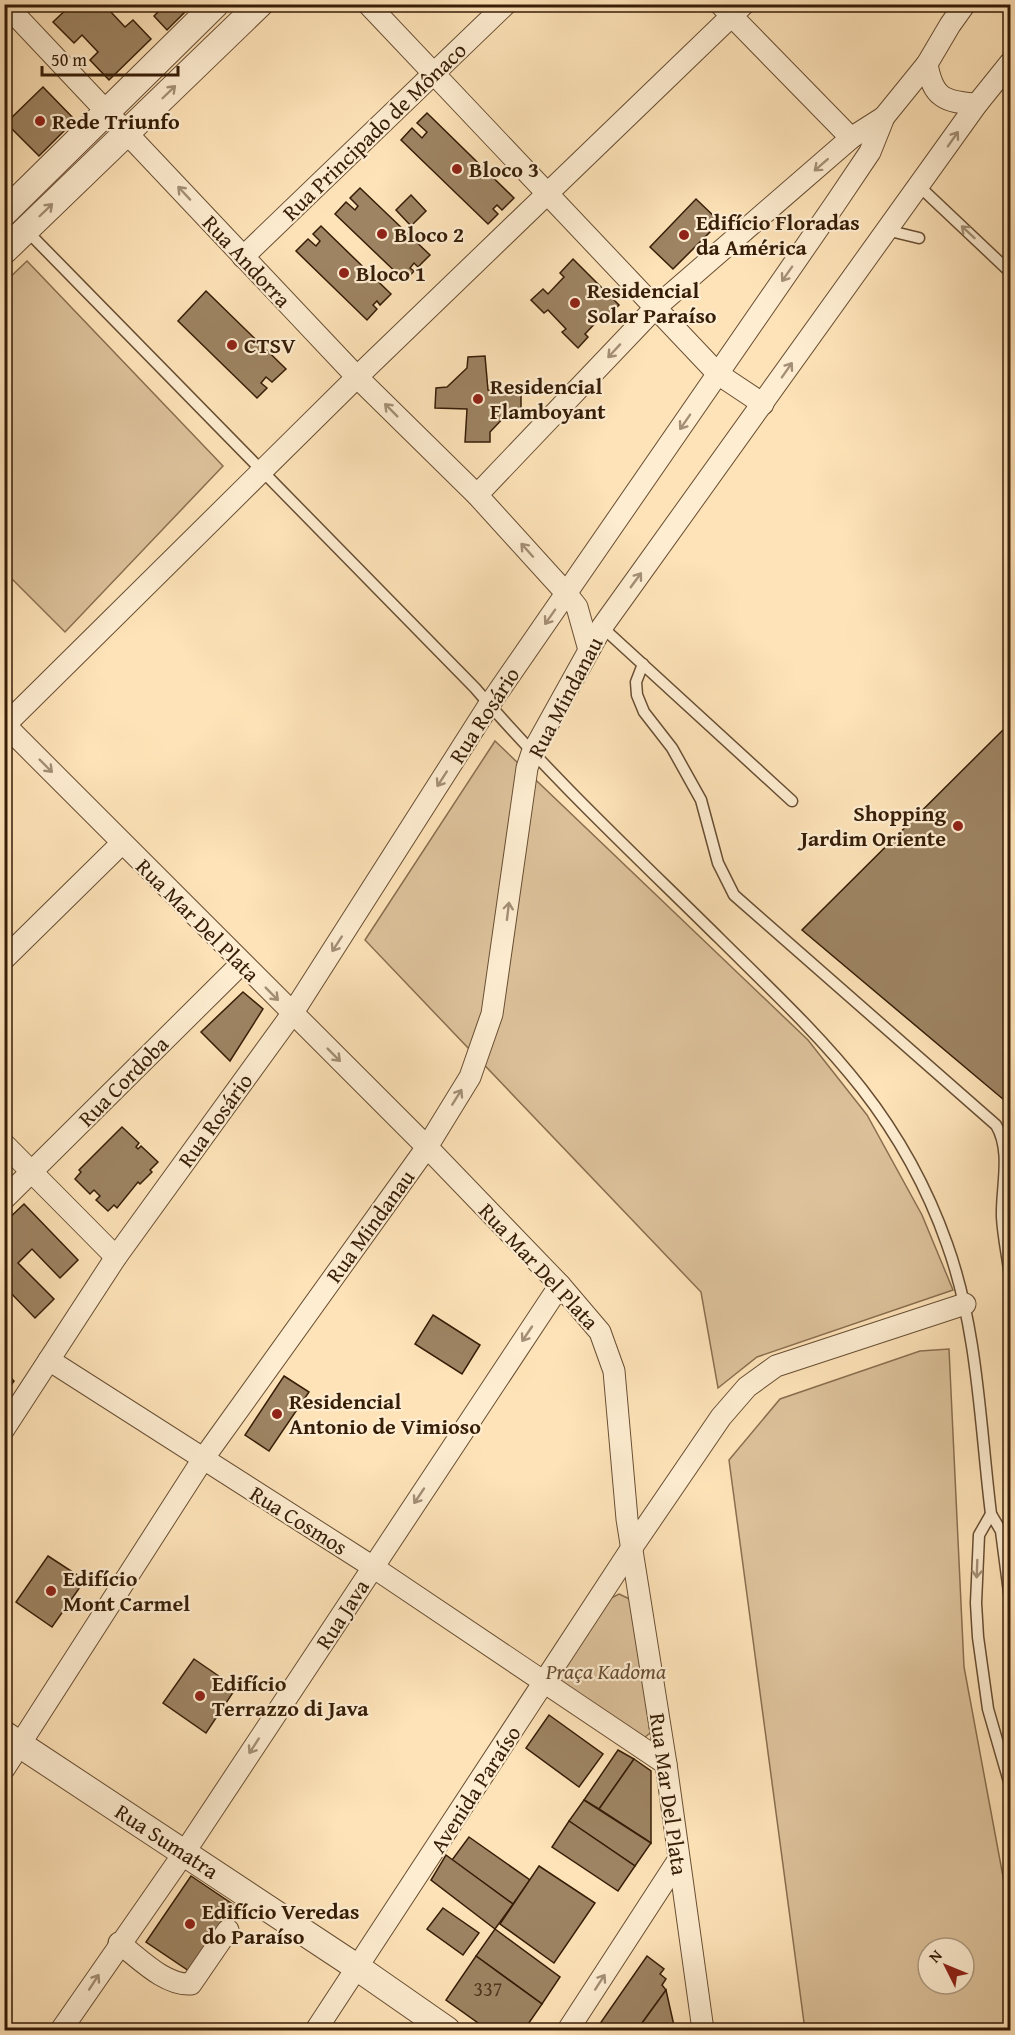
<svg xmlns="http://www.w3.org/2000/svg" width="1015" height="2035" font-family="'Gentium Book Plus',serif">
	<style>
		.green { fill: #dcc19a; stroke: #896f50; stroke-width: 1.5; fill-rule: evenodd }
		.building { fill: #9e8463; stroke: #361d07; stroke-width: 1.5 }
		.lines { fill: none; stroke-linecap: round; stroke-linejoin: round }
		.service-casing { stroke: #684e33; stroke-width: 13 }
		.minor-casing { stroke: #684e33; stroke-width: 23 }
		.tertiary-casing { stroke: #684e33; stroke-width: 28 }
		.service { stroke: #feedd1; stroke-width: 10 }
		.minor { stroke: #feedd1; stroke-width: 21 }
		.tertiary { stroke: #feedd1; stroke-width: 26 }
		.oneway { stroke: #a48f76 }
		.poi-dot { fill: #8f2418; stroke: #feedd1; stroke-width: 2 }
		.labels { text-anchor: middle; dominant-baseline: central; stroke-width: 4.5; stroke-linejoin: round; paint-order: stroke }
		.number-label { font-size: 20px; fill: #50371e }
		.poi-label { font-size: 22px; font-weight: bold; fill: #361d07; stroke: #feedd1; text-anchor: start }
		.street-label { font-size: 22px; fill: #361d07; stroke: #feedd1 }
		.park-label { font-size: 22px; font-style: italic; fill: #684e33; stroke: #feedd1 }
	</style>
	<rect width="100%" height="100%" fill="#fee3b8"/>
	<filter id="stains"><feTurbulence type="fractalNoise" baseFrequency=".00333" numOctaves="4"/><feColorMatrix values="0 0 0 0 .2 0 0 0 0 .09 0 0 0 0 .02 0 0 0 .5 -.17"/></filter>
	<radialGradient id="worn" r=".72"><stop offset=".6" stop-color="#630" stop-opacity="0"/><stop offset="1" stop-color="#630" stop-opacity=".3"/></radialGradient>
	<g class="green">
		<polygon points="27,261 223,466 65,632 5,572 5,282"/>
		<polygon points="495,741 808,1040 867,1115 922,1215 953,1290 757,1357 718,1388 701,1292 365,940"/>
		<path d="M949,1349L964,1667L1010,1914V2030H805L729,1460L780,1399L920,1351ZM928,1948H964V1984H928Z"/>
		<polygon points="619,1594 634,1601 650,1733 644,1738 556,1681 611,1598"/>
	</g>
	<g class="building">
		<polygon points="72,4 115,4 109,10 125,27 133,20 151,39 109,80 90,60 98,52 82,35 74,43 53,22"/>
		<polygon points="157,4 193,4 167,30 154,16 161,9"/>
		<polygon points="43,87 75,120 39,156 6,123"/>
		<polygon points="427,113 514,198 502,210 497,205 493,209 498,214 488,224 401,140 412,128 422,138 427,132 417,123"/>
		<polygon points="360,188 430,255 418,267 414,263 410,268 414,271 405,281 335,214 346,202 355,210 358,206 350,198"/>
		<polygon points="411,195 426,211 411,226 396,210"/>
		<polygon points="696,199 720,222 673,269 650,247"/>
		<polygon points="321,226 391,294 380,305 377,301 373,305 377,309 367,320 296,251 308,239 316,246 320,241 313,234"/>
		<polygon points="573,259 619,305 605,319 602,316 585,334 588,337 578,348 562,332 566,329 548,310 544,313 531,300 543,289 548,294 564,277 560,273"/>
		<polygon points="206,291 286,369 272,382 266,377 261,383 267,388 257,398 178,321"/>
		<polygon points="485,356 488,390 521,391 521,412 510,411 490,432 490,442 465,442 467,409 435,408 436,388 447,387 467,368 468,357"/>
		<polygon points="1010,723 1010,1105 802,930"/>
		<polygon points="243,992 263,1009 230,1061 201,1032"/>
		<polygon points="122,1127 139,1143 136,1147 138,1149 141,1146 158,1162 150,1170 152,1172 140,1184 138,1182 117,1208 114,1205 108,1211 96,1200 100,1196 94,1190 90,1194 75,1179 81,1172 79,1170"/>
		<polygon points="24,1204 78,1260 60,1278 32,1249 18,1263 54,1299 35,1318 4,1286 4,1238 8,1235 4,1231 4,1223"/>
		<polygon points="433,1315 480,1345 462,1374 415,1344"/>
		<polygon points="4,1371 14,1381 4,1395"/>
		<polygon points="284,1376 309,1392 269,1451 245,1435"/>
		<polygon points="48,1556 85,1580 52,1627 16,1602"/>
		<polygon points="194,1659 236,1688 206,1733 163,1703"/>
		<polygon points="549,1715 603,1754 579,1787 526,1748"/>
		<polygon points="618,1750 634,1759 599,1809 584,1800"/>
		<polygon points="634,1759 651,1771 651,1843 599,1809"/>
		<polygon points="584,1800 651,1843 635,1866 569,1821"/>
		<polygon points="569,1821 635,1866 618,1891 552,1847"/>
		<polygon points="469,1837 530,1880 513,1904 452,1860"/>
		<polygon points="446,1855 513,1904 495,1929 431,1880"/>
		<polygon points="539,1866 595,1903 554,1963 500,1924"/>
		<polygon points="191,1876 234,1905 189,1971 146,1942"/>
		<polygon points="443,1908 479,1933 463,1955 427,1929"/>
		<polygon points="495,1929 560,1977 542,2004 476,1956"/>
		<polygon points="476,1956 542,2004 524,2030 488,2030 446,2000"/>
		<polygon points="647,1956 664,1969 660,1974 666,1979 662,1985 666,1990 637,2030 600,2030 597,2028"/>
		<polygon points="666,1990 675,2030 637,2030"/>
	</g>
	<g class="lines">
		<defs>
			<g id="service">
				<polyline points="920,187 1010,272"/>
				<path d="M26,230L475,688C551,777 637,857 720,939C819,1037 899,1108 947,1244C978,1330 980,1425 991,1514L1001,1531L1010,1600"/>
				<polyline points="886,230 919,238"/>
				<polyline points="602,627 792,801"/>
				<path d="M643,664L636,682L637,695L644,712L672,748L701,800L718,863L734,895L996,1125C1012,1152 1001,1187 1002,1217C1003,1237 1008,1258 1010,1278"/>
				<polyline points="991,1514 979,1535 976,1603 978,1637 988,1709 1010,1785"/>
			</g>
			<g id="minor">
				<polyline points="5,4 357,377 477,495 566,593 577,607 589,650"/>
				<polyline points="368,4 718,374 763,404"/>
				<polyline points="720,4 851,138"/>
				<path d="M927,64C933,98 944,102 977,104"/>
				<polyline points="243,257 506,4"/>
				<polyline points="477,495 655,308 851,138 884,117"/>
				<polyline points="4,724 427,1147 560,1285 600,1332 614,1371 627,1519 666,1764 703,2030"/>
				<polyline points="4,726 357,377 744,4"/>
				<polyline points="4,959 122,843"/>
				<polyline points="4,1144 116,1257"/>
				<polyline points="4,1199 242,963"/>
				<polyline points="49,1360 373,1567 666,1764"/>
				<polyline points="4,1429 116,1257 292,1014 489,705 835,204 870,152 884,117 927,64 950,25 965,4"/>
				<polyline points="4,1769 203,1459 427,1147 470,1077 492,1014 527,768 532,753 602,627 977,104 1010,63"/>
				<path d="M119,1943C139,1958 165,1986 191,1984L228,1930"/>
				<polyline points="61,2030 184,1853 560,1285"/>
				<polyline points="316,2030 633,1546 721,1417 747,1387 776,1366 965,1304"/>
				<polyline points="568,2030 677,1862"/>
			</g>
			<g id="tertiary">
				<polyline points="4,213 216,4"/>
				<polyline points="4,251 260,4"/>
				<polyline points="4,1734 358,1968 447,2030"/>
			</g>
		</defs>
		<use href="#service" class="service-casing"/>
		<use href="#minor" class="minor-casing"/>
		<use href="#tertiary" class="tertiary-casing"/>
		<use href="#service" class="service"/>
		<use href="#minor" class="minor"/>
		<use href="#tertiary" class="tertiary"/>
	</g>
	<defs><path id="oneway-shaft" d="M-6 0H5M1.5-3L5.5 0L1.5 3" fill="none" stroke-width="1.6" stroke-linecap="round" stroke-linejoin="round" transform="scale(1.5)"/></defs>
	<g class="oneway">
		<use href="#oneway-shaft" transform="translate(169 92) rotate(-44)"/>
		<use href="#oneway-shaft" transform="translate(953 139) rotate(-55)"/>
		<use href="#oneway-shaft" transform="translate(821 165) rotate(139)"/>
		<use href="#oneway-shaft" transform="translate(184 193) rotate(-133)"/>
		<use href="#oneway-shaft" transform="translate(46 210) rotate(-44)"/>
		<use href="#oneway-shaft" transform="translate(968 232) rotate(-137)"/>
		<use href="#oneway-shaft" transform="translate(787 274) rotate(125)"/>
		<use href="#oneway-shaft" transform="translate(614 351) rotate(133)"/>
		<use href="#oneway-shaft" transform="translate(787 370) rotate(-55)"/>
		<use href="#oneway-shaft" transform="translate(391 410) rotate(-135)"/>
		<use href="#oneway-shaft" transform="translate(685 422) rotate(125)"/>
		<use href="#oneway-shaft" transform="translate(527 550) rotate(-132)"/>
		<use href="#oneway-shaft" transform="translate(636 580) rotate(-54)"/>
		<use href="#oneway-shaft" transform="translate(550 617) rotate(125)"/>
		<use href="#oneway-shaft" transform="translate(46 766) rotate(45)"/>
		<use href="#oneway-shaft" transform="translate(442 779) rotate(123)"/>
		<use href="#oneway-shaft" transform="translate(508 911) rotate(-83)"/>
		<use href="#oneway-shaft" transform="translate(337 944) rotate(123)"/>
		<use href="#oneway-shaft" transform="translate(272 994) rotate(45)"/>
		<use href="#oneway-shaft" transform="translate(334 1055) rotate(45)"/>
		<use href="#oneway-shaft" transform="translate(457 1097) rotate(-58)"/>
		<use href="#oneway-shaft" transform="translate(527 1334) rotate(124)"/>
		<use href="#oneway-shaft" transform="translate(419 1496) rotate(124)"/>
		<use href="#oneway-shaft" transform="translate(977 1569) rotate(92)"/>
		<use href="#oneway-shaft" transform="translate(254 1746) rotate(123)"/>
		<use href="#oneway-shaft" transform="translate(94 1982) rotate(-57)"/>
		<use href="#oneway-shaft" transform="translate(600 1982) rotate(-57)"/>
	</g>
	<g class="poi-dot">
		<circle cx="40" cy="121" r="6"/>
		<circle cx="457" cy="169" r="6"/>
		<circle cx="382" cy="234" r="6"/>
		<circle cx="684" cy="235" r="6"/>
		<circle cx="344" cy="273" r="6"/>
		<circle cx="575" cy="303" r="6"/>
		<circle cx="232" cy="345" r="6"/>
		<circle cx="478" cy="399" r="6"/>
		<circle cx="958" cy="826" r="6"/>
		<circle cx="277" cy="1414" r="6"/>
		<circle cx="51" cy="1591" r="6"/>
		<circle cx="200" cy="1696" r="6"/>
		<circle cx="190" cy="1924" r="6"/>
	</g>
	<g class="labels">
		<g class="number-label">
			<text x="488" y="1988">337</text>
		</g>
		<g class="poi-label">
			<text x="52" y="121">Rede Triunfo</text>
			<text x="469" y="169">Bloco 3</text>
			<text x="696" y="222">Edifício Floradas<tspan x="696" dy="25">da América</tspan></text>
			<text x="394" y="234">Bloco 2</text>
			<text x="356" y="273">Bloco 1</text>
			<text x="587" y="290">Residencial<tspan x="587" dy="25">Solar Paraíso</tspan></text>
			<text x="244" y="345">CTSV</text>
			<text x="490" y="386">Residencial<tspan x="490" dy="25">Flamboyant</tspan></text>
			<text x="946" y="813" text-anchor="end">Shopping<tspan x="946" dy="25">Jardim Oriente</tspan></text>
			<text x="289" y="1401">Residencial<tspan x="289" dy="25">Antonio de Vimioso</tspan></text>
			<text x="63" y="1578">Edifício<tspan x="63" dy="25">Mont Carmel</tspan></text>
			<text x="212" y="1683">Edifício<tspan x="212" dy="25">Terrazzo di Java</tspan></text>
			<text x="202" y="1911">Edifício Veredas<tspan x="202" dy="25">do Paraíso</tspan></text>
		</g>
		<g class="street-label">
			<text transform="translate(374 131) rotate(-44)">Rua Principado de Mônaco</text>
			<text transform="translate(247 261) rotate(47)">Rua Andorra</text>
			<text transform="translate(565 697) rotate(-62)">Rua Mindanau</text>
			<text transform="translate(484 715) rotate(-57)">Rua Rosário</text>
			<text transform="translate(198 920) rotate(45)">Rua Mar Del Plata</text>
			<text transform="translate(123 1081) rotate(-45)">Rua Cordoba</text>
			<text transform="translate(215 1120) rotate(-54)">Rua Rosário</text>
			<text transform="translate(370 1226) rotate(-54)">Rua Mindanau</text>
			<text transform="translate(539 1266) rotate(47)">Rua Mar Del Plata</text>
			<text transform="translate(299 1520) rotate(32)">Rua Cosmos</text>
			<text transform="translate(342 1614) rotate(-57)">Rua Java</text>
			<text transform="translate(475 1789) rotate(-57)">Avenida Paraíso</text>
			<text transform="translate(669 1794) rotate(82)">Rua Mar Del Plata</text>
			<text transform="translate(167 1841) rotate(33)">Rua Sumatra</text>
		</g>
		<g class="park-label">
			<text x="606" y="1671">Praça Kadoma</text>
		</g>
	</g>
	<rect width="1015" height="2035" fill="none" stroke="#fee3b8" stroke-width="24"/>
	<rect x="6" y="6" width="1003" height="2023" fill="none" stroke="#361d07" stroke-width="3"/>
	<rect x="12" y="12" width="991" height="2011" fill="none" stroke="#361d07" stroke-width="1.5"/>
	<g transform="translate(946 1966) rotate(313)"><circle r="28" fill="#feedd1" stroke="#ae9a80" stroke-width="1.5"/>
	<path d="M0-4.5L10 22L0 15L-10 22Z" fill="#8f2418"/>
	<text y="-9" font-size="16" font-weight="bold" text-anchor="middle" fill="#361d07">N</text>
	</g>
	<path d="M42 66v9h136v-9" fill="none" stroke="#361d07" stroke-width="3"/>
	<text x="51" y="66" font-size="18" fill="#361d07" stroke="#feedd1" stroke-width="4.5" paint-order="stroke">50 m</text>
	<rect width="100%" height="100%" filter="url(#stains)"/>
	<rect width="100%" height="100%" fill="url(#worn)"/>
</svg>
